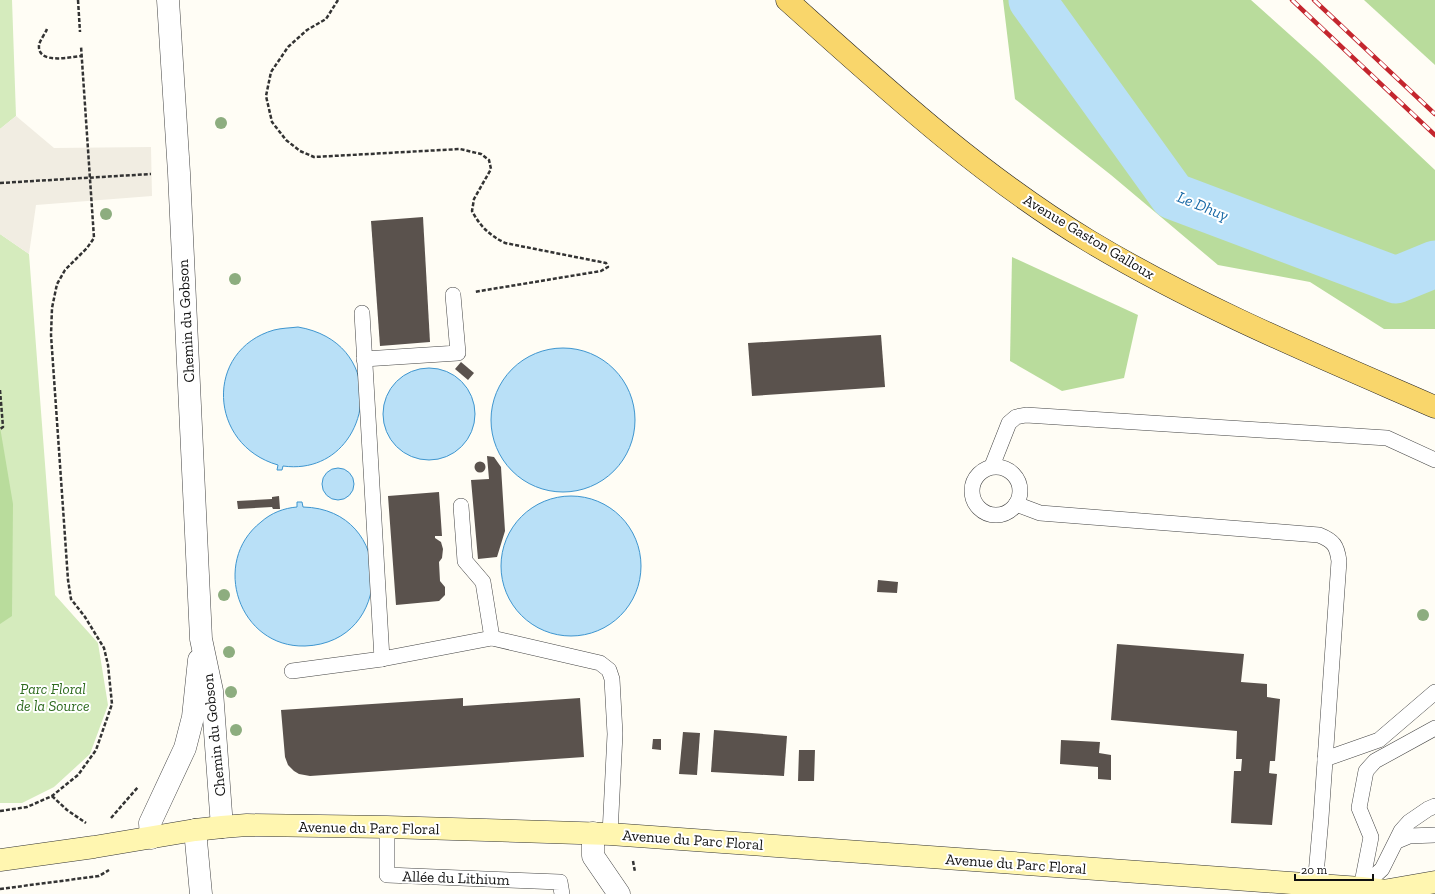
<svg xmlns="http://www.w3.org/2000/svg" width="1435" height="894" font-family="'Zilla Slab',serif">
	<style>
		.green { fill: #d5ebbd }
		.forest { fill: #b9dc9c }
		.plaza { fill: #f1ede2 }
		.water { fill: #b9e0f7; stroke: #3f96cf }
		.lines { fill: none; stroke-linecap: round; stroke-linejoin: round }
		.river { stroke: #b9e0f7; stroke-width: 47 }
		.building { fill: #5a524d }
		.lane-casing { stroke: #444; stroke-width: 16 }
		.street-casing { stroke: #444; stroke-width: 23 }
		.secondary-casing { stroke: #333; stroke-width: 23 }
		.primary-casing { stroke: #222; stroke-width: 23 }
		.path { stroke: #333; stroke-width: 2.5; stroke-dasharray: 4 2; stroke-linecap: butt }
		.lane { stroke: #fff; stroke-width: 15 }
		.street { stroke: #fff; stroke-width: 22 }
		.secondary { stroke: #fff6b0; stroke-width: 22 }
		.primary { stroke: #f9d66b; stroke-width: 22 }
		.rail-casing { stroke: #c4262e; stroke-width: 4.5 }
		.rail { stroke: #fff; stroke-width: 3; stroke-dasharray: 9; stroke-linecap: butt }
		.tree { fill: #8dad7f }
		.labels { text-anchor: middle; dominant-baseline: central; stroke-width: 4; stroke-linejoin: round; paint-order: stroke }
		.street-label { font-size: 15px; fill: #111; stroke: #fff }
		.park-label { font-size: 15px; font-style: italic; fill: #2f6b1f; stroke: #fff }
		.water-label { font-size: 16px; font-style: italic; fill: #1768a6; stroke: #fff }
	</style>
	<rect width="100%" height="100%" fill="#fffdf5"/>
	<g class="green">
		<polygon points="0,0 12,0 16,116 0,129"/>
		<polygon points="0,234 29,254 55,595 98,643 108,705 90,754 54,787 22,803 0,803"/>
	</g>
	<g class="forest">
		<polygon points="1003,0 1251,0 1318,60 1435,170 1435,329 1384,329 1310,282 1218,265 1111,175 1015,99"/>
		<polygon points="1364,0 1435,0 1435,65"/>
		<polygon points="1012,257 1138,315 1124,378 1062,391 1010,361"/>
		<polygon points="0,427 13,504 12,616 0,624"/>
	</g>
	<polygon class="plaza" points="16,116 54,148 151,147 152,196 36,205 29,254 0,234 0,129"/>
	<g class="water">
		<path d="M298,327C397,344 370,478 283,466L282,470H277L278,465C208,445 204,350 274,330C282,328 290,328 298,327Z"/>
		<circle cx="563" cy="420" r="72"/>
		<circle cx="429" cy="414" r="46"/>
		<circle cx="338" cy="484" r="16"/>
		<circle cx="571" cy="566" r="70"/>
		<path d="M297,502H302L303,507C396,509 395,643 305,646C239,648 210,562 261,522C271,513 284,508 297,507Z"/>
	</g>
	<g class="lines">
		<polyline class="river" points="1032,0 1173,196 1396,280 1435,264"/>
	</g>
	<g class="building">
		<polygon points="423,217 430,342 380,346 371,221"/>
		<polygon points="881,335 885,387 752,396 748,343"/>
		<polygon points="461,362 474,373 468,380 455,369"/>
		<polygon points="487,456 494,457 501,467 505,531 497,557 478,559 471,480 489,479"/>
		<circle cx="480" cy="467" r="5.5"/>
		<polygon points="439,492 442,536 435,536 435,538 441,542 443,549 442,558 439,562 440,581 445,587 445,595 439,601 396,605 388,496"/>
		<polygon points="279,496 280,509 273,509 272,507 238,509 237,501 272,499 272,497"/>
		<polygon points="878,580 898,582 897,593 877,592"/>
		<polygon points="1117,644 1244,654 1241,682 1267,684 1267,697 1280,699 1275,761 1270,761 1269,773 1277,774 1272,825 1231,823 1234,771 1241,771 1242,759 1236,759 1237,731 1111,720"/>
		<polygon points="463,698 463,706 580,698 584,757 310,776 299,774 294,771 288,765 285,757 281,710"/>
		<polygon points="714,730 787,736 784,776 711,772"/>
		<polygon points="683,732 700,733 697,775 679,774"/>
		<polygon points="653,739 661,739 661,750 652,749"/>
		<polygon points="1061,740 1100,742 1099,753 1111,755 1111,780 1098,779 1098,767 1060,764"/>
		<polygon points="799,750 815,750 814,781 798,781"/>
	</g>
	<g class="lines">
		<defs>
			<g id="lane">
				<polyline points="362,313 382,659"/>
				<polyline points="364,359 458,353 453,295"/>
				<polyline points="992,466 1009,423 1016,417 1026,415 1387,438 1435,460"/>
				<circle cx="996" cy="491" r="24"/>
				<path d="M1016,504L1040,513L1319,535C1334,541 1337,546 1339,561L1321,818L1315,886"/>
				<polyline points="461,506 465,561 483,582 492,638"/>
				<polyline points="292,671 382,659 492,638 600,663 609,670 612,679 615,734 610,834"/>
				<polyline points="1325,759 1379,740 1435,692"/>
				<polyline points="387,827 387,875 560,882 562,894"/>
				<polyline points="1397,841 1409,836 1435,835"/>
				<polyline points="1361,888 1371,837 1359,808 1366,771 1375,761 1435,728"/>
				<polyline points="1361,888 1382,869 1401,831 1409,822 1428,809 1435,806"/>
			</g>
			<g id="street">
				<polyline points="168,0 179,173 201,639 212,691 222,827"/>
				<polyline points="195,830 201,894"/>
				<polyline points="593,833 593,856 619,894"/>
				<polyline points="151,838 150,823 185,748 193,717 199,660"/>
			</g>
			<g id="secondary">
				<polyline points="0,860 94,847 195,830 222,827 247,825 387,827 610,834 1361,888 1387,891 1406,894"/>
				<polyline points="1389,890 1435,882"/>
			</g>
			<path id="primary" d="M787,0C883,86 978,174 1089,241C1199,307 1318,356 1435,407"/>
		</defs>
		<use href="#lane" class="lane-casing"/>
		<use href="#street" class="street-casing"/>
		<use href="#secondary" class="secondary-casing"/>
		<use href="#primary" class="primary-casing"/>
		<g class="path">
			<polyline points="78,0 80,32"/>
			<path d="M338,0L326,19L307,30L288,47L271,72L266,96L272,122L286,140L300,151L314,157L460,149L481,154L489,160L491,169L474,199L472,211C480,226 489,235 505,243L606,263L608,267L601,271L474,292"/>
			<path d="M47,29C45,34 40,40 39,45C37,65 71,57 81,56"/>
			<polyline points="0,183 151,174"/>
			<polyline points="0,390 3,427 0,429"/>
			<polyline points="52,796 67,810 86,823"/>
			<polyline points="0,811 27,807 52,796 78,775 96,750 112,704 108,665 104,648 85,617 71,599 68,580 51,335 52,308 57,284 65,270 87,248 94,238 81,46"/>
			<polyline points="111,818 138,787"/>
			<polyline points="633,861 635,872"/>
			<polyline points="0,889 99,876 109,870"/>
		</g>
		<use href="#lane" class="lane"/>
		<use href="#street" class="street"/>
		<use href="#secondary" class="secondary"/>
		<use href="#primary" class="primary"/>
		<defs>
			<g id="rail">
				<polyline points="1292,0 1435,135"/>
				<polyline points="1314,0 1435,114"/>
			</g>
		</defs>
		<use href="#rail" class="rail-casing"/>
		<use href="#rail" class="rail"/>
	</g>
	<g class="tree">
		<circle cx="221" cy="123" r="6"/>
		<circle cx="106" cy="214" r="6"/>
		<circle cx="235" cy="279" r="6"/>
		<circle cx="224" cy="595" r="6"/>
		<circle cx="1423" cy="615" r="6"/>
		<circle cx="229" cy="652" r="6"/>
		<circle cx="231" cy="692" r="6"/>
		<circle cx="236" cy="730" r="6"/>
	</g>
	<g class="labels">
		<g class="street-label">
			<text transform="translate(1089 237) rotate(31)">Avenue Gaston Galloux</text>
			<text transform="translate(186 321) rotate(-93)">Chemin du Gobson</text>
			<text transform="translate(214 735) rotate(-96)">Chemin du Gobson</text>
			<text transform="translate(369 828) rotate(1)">Avenue du Parc Floral</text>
			<text transform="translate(693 840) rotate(4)">Avenue du Parc Floral</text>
			<text transform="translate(1016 864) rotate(4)">Avenue du Parc Floral</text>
			<text transform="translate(456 878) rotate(2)">Allée du Lithium</text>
		</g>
		<g class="park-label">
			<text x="53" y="689">Parc Floral<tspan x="53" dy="17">de la Source</tspan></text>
		</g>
		<g class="water-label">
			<text transform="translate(1203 206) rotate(22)">Le Dhuy</text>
		</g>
	</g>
	<path d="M1295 874v6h78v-6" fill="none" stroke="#111111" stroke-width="2"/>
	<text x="1301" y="874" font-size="12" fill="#111111" stroke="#ffffff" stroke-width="3" paint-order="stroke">20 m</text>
</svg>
